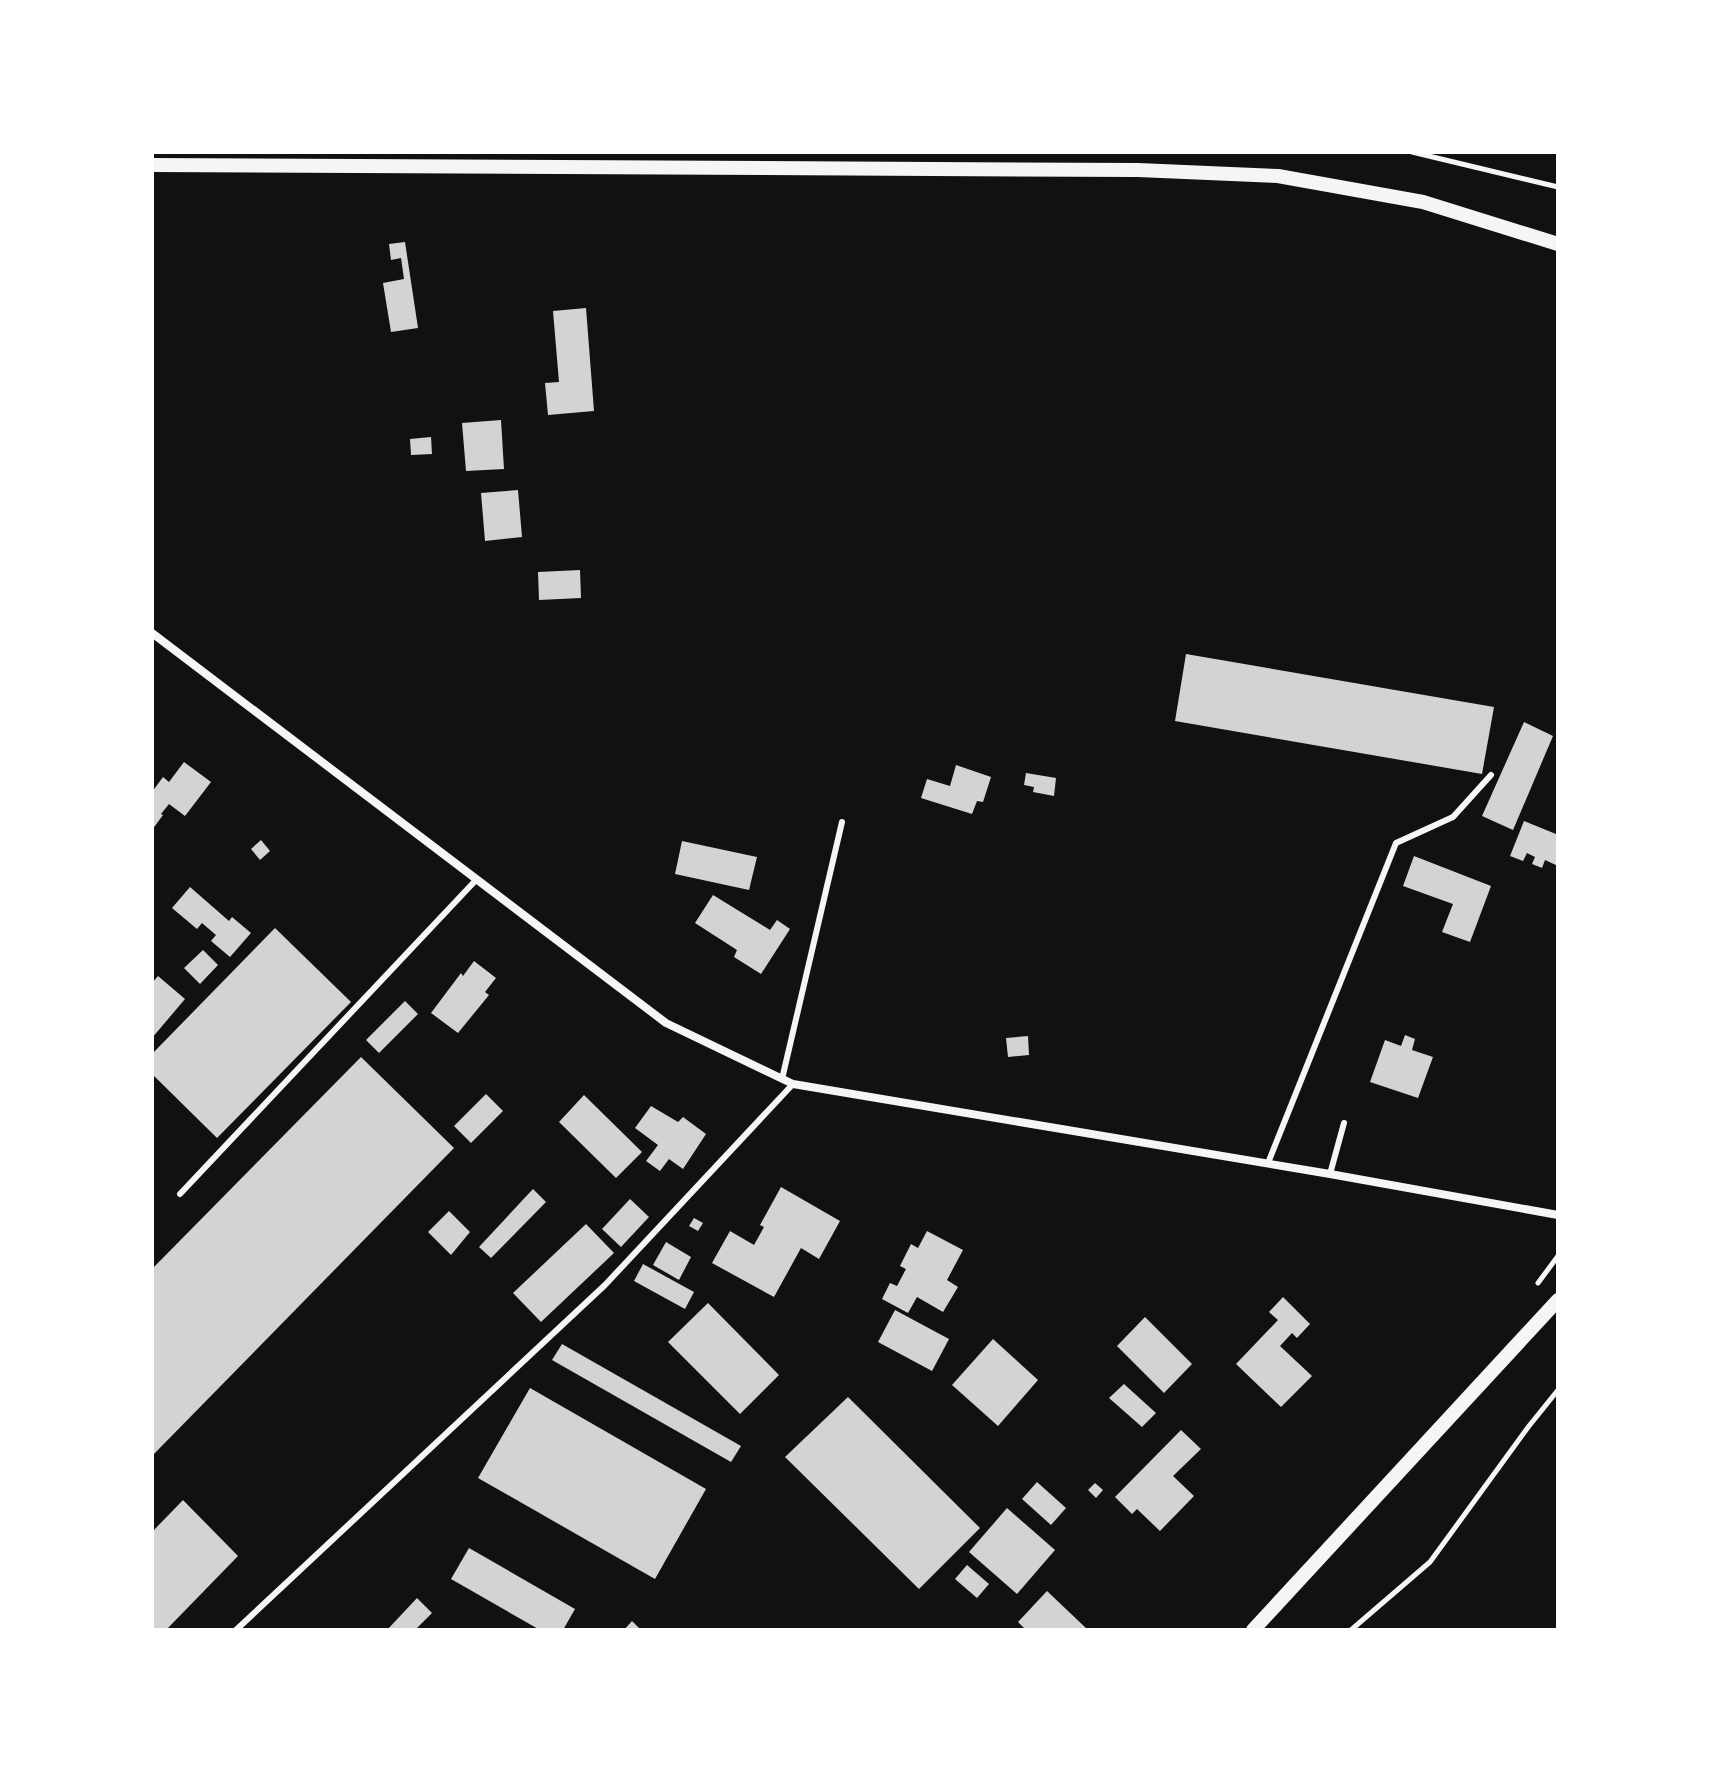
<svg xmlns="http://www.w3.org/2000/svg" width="1710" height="1782" font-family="'Roboto Condensed',sans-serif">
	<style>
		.building { fill: #d3d3d3 }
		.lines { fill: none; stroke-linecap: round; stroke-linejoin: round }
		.path { stroke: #f5f5f5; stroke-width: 5 }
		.service { stroke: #f5f5f5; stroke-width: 6 }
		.minor { stroke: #f5f5f5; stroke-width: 8 }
		.tertiary { stroke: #f5f5f5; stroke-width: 14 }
	</style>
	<rect width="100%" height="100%" fill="#111"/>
	<g class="building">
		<polygon points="405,242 418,328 391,332 383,283 404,279 401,258 391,260 389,244"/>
		<polygon points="586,308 594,411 548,415 545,383 559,382 553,311"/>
		<polygon points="501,420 504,469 466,471 462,423"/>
		<polygon points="431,437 432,454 411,455 410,439"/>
		<polygon points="518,490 522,537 485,541 481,493"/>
		<polygon points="580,570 581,598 539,600 538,572"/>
		<polygon points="1186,654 1494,707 1482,774 1175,721"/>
		<polygon points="1524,722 1553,736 1513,830 1482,816"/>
		<polygon points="184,762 211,782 185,816 169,804 161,814 163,815 152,830 152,792 163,777 169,782"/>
		<polygon points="956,765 991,777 983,802 977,801 972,814 921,798 927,779 950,786"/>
		<polygon points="1026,773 1056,778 1054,796 1033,792 1034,787 1024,785"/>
		<polygon points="1524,821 1556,834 1558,828 1558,866 1545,860 1542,868 1532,864 1535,857 1527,853 1523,861 1510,856"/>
		<polygon points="261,840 270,851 260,860 251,849"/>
		<polygon points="682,841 757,857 749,890 675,874"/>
		<polygon points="1414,856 1491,886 1470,942 1442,932 1453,904 1403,886"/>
		<polygon points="190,887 229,921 232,917 251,933 230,957 211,941 216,935 202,923 197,929 172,908"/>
		<polygon points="713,895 770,930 777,920 790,929 761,974 734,957 737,950 695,923"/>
		<polygon points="275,928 351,1002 217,1138 152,1074 152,1054"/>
		<polygon points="203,950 218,965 200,984 184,968"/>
		<polygon points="474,961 496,978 485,992 489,995 458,1033 431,1013 461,973 463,976"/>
		<polygon points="158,976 185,999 152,1038 152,983"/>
		<polygon points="405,1001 418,1014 379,1053 366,1040"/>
		<polygon points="1405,1035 1415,1039 1412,1050 1433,1057 1418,1098 1370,1082 1385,1040 1401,1046"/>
		<polygon points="1028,1036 1029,1055 1008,1057 1006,1038"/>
		<polygon points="361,1057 454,1148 152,1456 152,1269"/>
		<polygon points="486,1094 503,1111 471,1143 454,1126"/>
		<polygon points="584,1095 642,1152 616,1178 559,1122"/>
		<polygon points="651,1106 678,1122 683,1117 706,1134 683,1169 669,1159 660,1171 646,1161 658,1145 635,1128"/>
		<polygon points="781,1187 840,1221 819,1259 801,1248 774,1297 712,1263 730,1231 754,1245 764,1227 760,1225"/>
		<polygon points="533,1189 546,1202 491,1258 479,1247"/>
		<polygon points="630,1199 649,1217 621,1247 602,1229"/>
		<polygon points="449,1211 470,1232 451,1255 428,1232"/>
		<polygon points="694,1218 703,1223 698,1231 689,1226"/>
		<polygon points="586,1224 614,1253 541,1322 513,1293"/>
		<polygon points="927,1231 963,1250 947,1280 958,1287 943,1312 917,1297 908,1313 882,1299 890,1283 897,1286 906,1269 900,1266 911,1244 918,1248"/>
		<polygon points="666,1242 691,1257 679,1280 653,1265"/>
		<polygon points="643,1264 694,1292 685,1309 634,1281"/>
		<polygon points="1283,1297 1310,1324 1297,1338 1292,1333 1280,1346 1312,1376 1281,1407 1236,1364 1278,1320 1269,1312"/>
		<polygon points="708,1303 779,1375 740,1414 668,1342"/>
		<polygon points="895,1310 949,1339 932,1371 878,1342"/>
		<polygon points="1145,1317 1192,1364 1164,1393 1117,1346"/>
		<polygon points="993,1339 1038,1380 998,1426 952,1385"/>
		<polygon points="562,1344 741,1446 731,1462 552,1360"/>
		<polygon points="1124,1384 1156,1413 1142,1427 1109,1398"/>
		<polygon points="530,1388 706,1489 655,1579 478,1478"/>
		<polygon points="848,1397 980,1528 919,1589 785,1457"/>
		<polygon points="1181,1430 1201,1449 1173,1476 1194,1496 1160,1531 1137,1509 1132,1514 1115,1497"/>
		<polygon points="1037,1482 1066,1508 1051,1525 1022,1499"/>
		<polygon points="1095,1483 1103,1490 1096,1498 1088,1490"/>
		<polygon points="183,1500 238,1556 166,1630 152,1630 152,1532"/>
		<polygon points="1007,1508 1055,1550 1017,1594 969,1552"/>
		<polygon points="469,1548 575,1609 563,1630 540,1630 451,1579"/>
		<polygon points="967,1565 989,1584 977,1598 955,1579"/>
		<polygon points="1047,1591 1088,1630 1026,1630 1018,1622"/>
		<polygon points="417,1598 432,1613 415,1630 387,1630"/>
		<polygon points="632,1621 641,1630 624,1630"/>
	</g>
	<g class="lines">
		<g class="path">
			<polyline points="1412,152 1558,187"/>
			<polyline points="1538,1283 1558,1256"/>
			<polyline points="1351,1630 1430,1562 1529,1426 1558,1390"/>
		</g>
		<g class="service">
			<polyline points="782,1079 842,822"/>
			<polyline points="1268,1163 1396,843 1453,817 1491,775"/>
			<polyline points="1330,1174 1344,1123"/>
			<polyline points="180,1194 476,880"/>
			<polyline points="236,1630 605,1285 793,1084"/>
		</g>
		<polyline class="minor" points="152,633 666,1023 793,1084 1330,1174 1558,1215"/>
		<g class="tertiary">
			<polyline points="152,165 1138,170 1278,176 1423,202 1558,244"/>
			<polyline points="1253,1630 1558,1300"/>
		</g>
	</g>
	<rect width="1710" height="1782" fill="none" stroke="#ffffff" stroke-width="308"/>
</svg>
